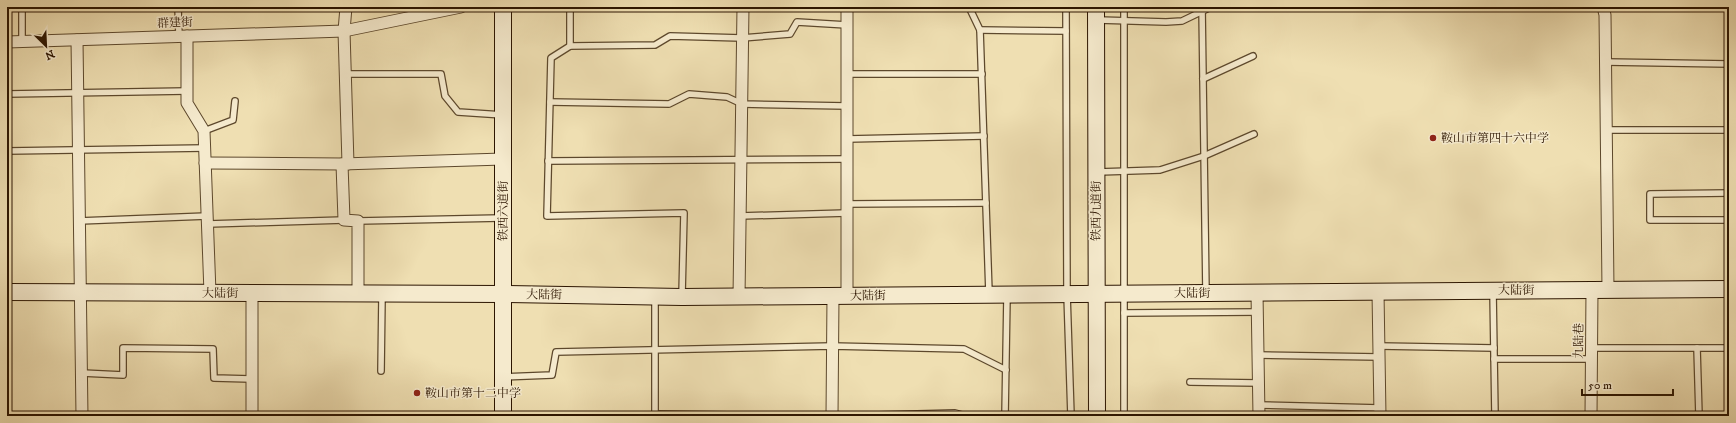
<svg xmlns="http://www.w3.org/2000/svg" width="1736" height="423" font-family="'IM FELL DW Pica','Noto Serif SC',serif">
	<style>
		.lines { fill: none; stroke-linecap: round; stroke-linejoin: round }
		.lane-casing { stroke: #5d482c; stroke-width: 8 }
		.street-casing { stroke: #5d482c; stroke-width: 13 }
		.secondary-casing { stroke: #2c1500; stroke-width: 18 }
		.lane { stroke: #f5eacd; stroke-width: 5.5 }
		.street { stroke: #f5eacd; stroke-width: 11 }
		.secondary { stroke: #f5eacd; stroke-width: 16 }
		.poi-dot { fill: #8f2418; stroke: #f5eacd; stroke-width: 1.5 }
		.labels { text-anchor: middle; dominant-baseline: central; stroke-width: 3; stroke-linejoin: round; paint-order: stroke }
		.street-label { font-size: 12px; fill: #2c1500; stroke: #f5eacd }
		.poi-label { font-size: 12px; fill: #2c1500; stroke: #f5eacd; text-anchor: start }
	</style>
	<rect width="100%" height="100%" fill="#efdfb2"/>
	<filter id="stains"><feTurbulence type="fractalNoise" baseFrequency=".005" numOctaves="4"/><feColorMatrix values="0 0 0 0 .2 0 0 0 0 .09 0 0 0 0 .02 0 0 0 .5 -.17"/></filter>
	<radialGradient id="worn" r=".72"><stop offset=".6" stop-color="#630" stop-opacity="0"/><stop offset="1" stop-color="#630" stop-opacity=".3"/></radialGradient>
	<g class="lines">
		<defs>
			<g id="lane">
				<polyline points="22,7 22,42"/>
				<polyline points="178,7 179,36"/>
				<polyline points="570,7 570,46 551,58 547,216 684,213 682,295"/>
				<polyline points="969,7 980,30 989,293"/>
				<polyline points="1066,7 1067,294 1071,416"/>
				<polyline points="1202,7 1206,293"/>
				<polyline points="1098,20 1166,22 1182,21 1211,7"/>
				<polyline points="980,30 1066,31"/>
				<polyline points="570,46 655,45 670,36 742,38 790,34 797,22 847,25"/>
				<polyline points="1606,62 1729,64"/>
				<polyline points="346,74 441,74 445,96 458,112 503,115"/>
				<polyline points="847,74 982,74"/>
				<polyline points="1203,79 1253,56"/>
				<polyline points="7,94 187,91"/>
				<polyline points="550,102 669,104 689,94 727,97 742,104 847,106"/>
				<polyline points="1606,130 1729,130"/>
				<polyline points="204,131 233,120 235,101"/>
				<polyline points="847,139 984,136"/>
				<polyline points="7,151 205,148"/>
				<polyline points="548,161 847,159"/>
				<polyline points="1098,172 1160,170 1204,156 1254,134"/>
				<polyline points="1729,193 1650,194 1650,220 1729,220"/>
				<polyline points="847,204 986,203"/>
				<polyline points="740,216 847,213"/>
				<polyline points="79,221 207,216"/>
				<polyline points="358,221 501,218"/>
				<polyline points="208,224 344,220"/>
				<polyline points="1493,292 1495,416"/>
				<polyline points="1124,313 1257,312"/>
				<polyline points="1379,346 1494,348"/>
				<polyline points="1592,348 1729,348"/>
				<polyline points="1697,348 1699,416"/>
				<polyline points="1258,355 1379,357"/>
				<polyline points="1494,359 1592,359"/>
				<polyline points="381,371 382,296"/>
				<polyline points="82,373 123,375 123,348 213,349 214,378 251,379"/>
				<polyline points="504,377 552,375 556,352 832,346 964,349 1006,370"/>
				<polyline points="1190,382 1258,383"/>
				<polyline points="1258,405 1380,408"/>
				<polyline points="655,414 806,416"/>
				<polyline points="655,416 655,298"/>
				<polyline points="841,416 955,413 966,416"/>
				<polyline points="1005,416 1007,296"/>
				<polyline points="1124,416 1124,7"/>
			</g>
			<g id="street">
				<polyline points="346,7 344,31 348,164"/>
				<polyline points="847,7 847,296"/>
				<polyline points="1603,7 1605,15 1608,290"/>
				<polyline points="187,36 187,103 204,131 210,293"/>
				<polyline points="77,40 82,416"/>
				<polyline points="7,42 344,31 461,7"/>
				<polyline points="205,163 342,164 503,159"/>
				<polyline points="342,164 344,220 358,221 358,293"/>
				<polyline points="1378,292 1380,416"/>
				<polyline points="252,293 252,416"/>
				<polyline points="1257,293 1259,416"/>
				<polyline points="739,297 743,7"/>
				<polyline points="832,416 833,296"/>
				<polyline points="1591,416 1592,290"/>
			</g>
			<g id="secondary">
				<polyline points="503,7 503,416"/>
				<polyline points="1096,7 1097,416"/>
				<polyline points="7,292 503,294 682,297 1729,289"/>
			</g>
		</defs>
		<use href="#lane" class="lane-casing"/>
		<use href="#street" class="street-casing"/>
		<use href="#secondary" class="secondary-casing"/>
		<use href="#lane" class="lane"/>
		<use href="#street" class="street"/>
		<use href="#secondary" class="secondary"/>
	</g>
	<g class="poi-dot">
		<circle cx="1433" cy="138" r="4"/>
		<circle cx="417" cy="393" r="4"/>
	</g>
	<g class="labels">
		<g class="street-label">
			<text transform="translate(175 23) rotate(-2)">群建街</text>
			<text transform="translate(503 211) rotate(-90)">铁西六道街</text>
			<text transform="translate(1096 211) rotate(-90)">铁西九道街</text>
			<text x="1516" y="290">大陆街</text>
			<text x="220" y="293">大陆街</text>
			<text x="1192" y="293">大陆街</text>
			<text transform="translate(544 295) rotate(1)">大陆街</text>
			<text transform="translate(868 296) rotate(-1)">大陆街</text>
			<text transform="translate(1579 341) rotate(-89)">九陆巷</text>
		</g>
		<g class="poi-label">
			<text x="1441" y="138">鞍山市第四十六中学</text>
			<text x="425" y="393">鞍山市第十二中学</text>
		</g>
	</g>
	<rect width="1736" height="423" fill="none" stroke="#efdfb2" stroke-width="24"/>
	<rect x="8" y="8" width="1720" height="407" fill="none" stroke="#2c1500" stroke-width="2"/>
	<rect x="12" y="12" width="1712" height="399" fill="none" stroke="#2c1500"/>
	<g transform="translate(46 46) rotate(156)" stroke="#f5eacd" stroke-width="3" paint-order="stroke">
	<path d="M0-3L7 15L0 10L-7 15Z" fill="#2c1500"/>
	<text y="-6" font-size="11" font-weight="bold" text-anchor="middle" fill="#2c1500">N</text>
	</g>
	<path d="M1582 389v6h91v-6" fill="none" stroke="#2c1500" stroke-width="2"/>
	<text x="1588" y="389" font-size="12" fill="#2c1500" stroke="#f5eacd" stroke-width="3" paint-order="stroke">50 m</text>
	<rect width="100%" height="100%" filter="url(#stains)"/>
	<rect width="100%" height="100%" fill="url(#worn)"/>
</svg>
